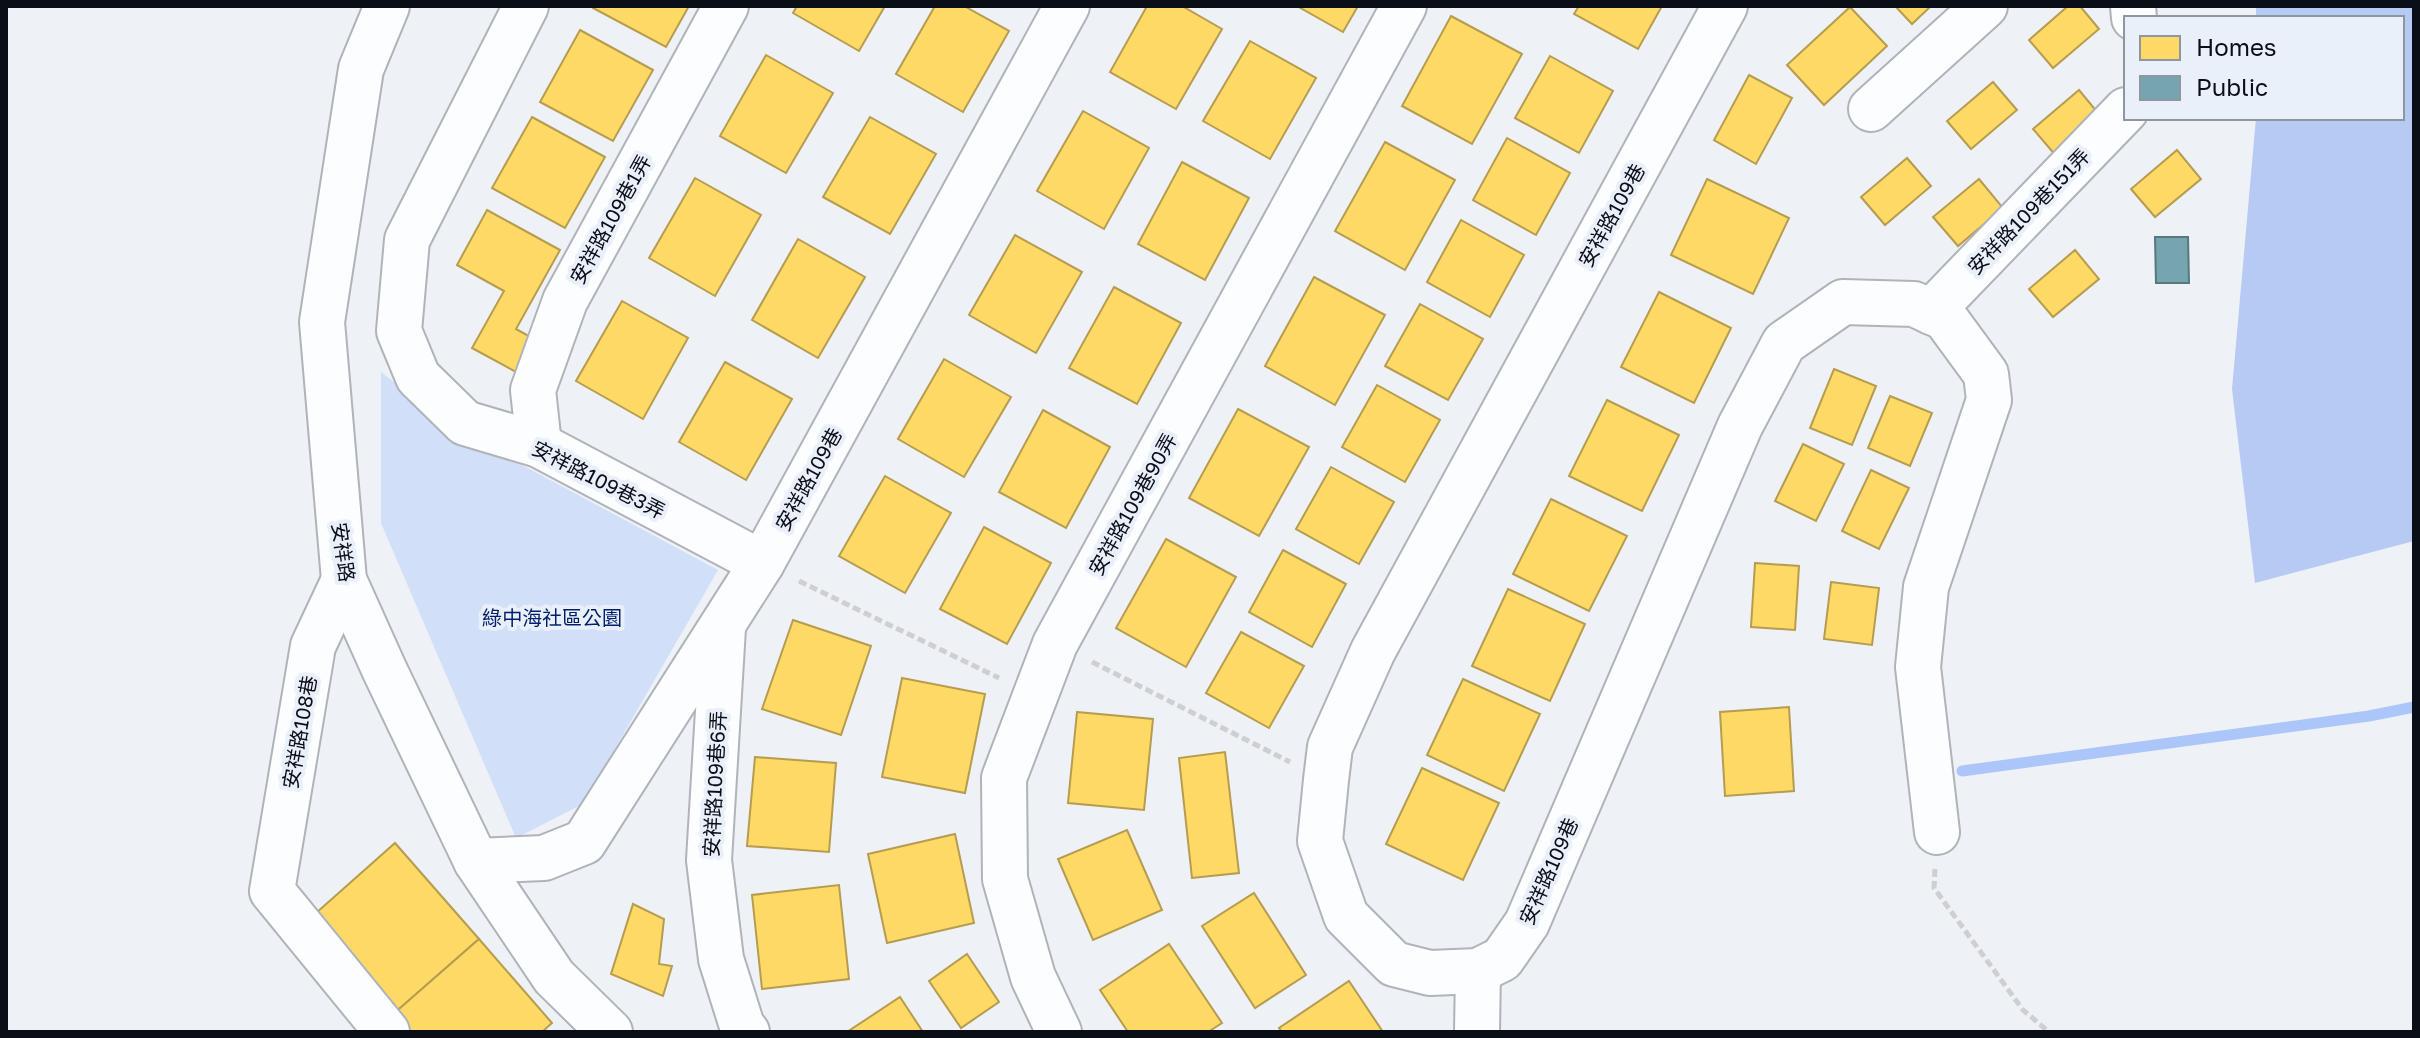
<svg xmlns="http://www.w3.org/2000/svg" width="2420" height="1038" font-family="'Golos Text','Noto Sans TC',sans-serif">
	<style>
		.green { fill: #d2dff8 }
		.forest { fill: #b6caf3 }
		.homes { fill: #ffd966; stroke: #b69c4e; stroke-width: 2 }
		.public { fill: #76a5af; stroke: #567881; stroke-width: 2 }
		.lines { fill: none; stroke-linecap: round; stroke-linejoin: round }
		.stream { stroke: #acc6f9; stroke-width: 11 }
		.minor-casing { stroke: #afb3ba; stroke-width: 48 }
		.path { stroke: #cfcfd1; stroke-width: 5; stroke-dasharray: 8 4; stroke-linecap: butt }
		.minor { stroke: #fcfdfe; stroke-width: 44 }
		.labels { text-anchor: middle; dominant-baseline: central; stroke-width: 8; stroke-linejoin: round; paint-order: stroke }
		.street-label { font-size: 20px; fill: #0a0e16; stroke: #eaf0fa }
		.park-label { font-size: 20px; fill: #021f6d; stroke: #eaf0fa }
	</style>
	<rect width="100%" height="100%" fill="#eef1f6"/>
	<polygon class="green" points="381,372 455,429 718,570 583,804 516,838 381,523"/>
	<polygon class="forest" points="2256,6 2414,6 2414,541 2255,583 2232,389 2256,118 2402,118 2402,18 2256,18"/>
	<g class="homes">
		<polygon points="594,6 689,6 666,47 593,8"/>
		<polygon points="797,6 885,6 859,51 793,13"/>
		<polygon points="935,6 964,6 1009,31 963,112 896,74"/>
		<polygon points="1147,6 1182,6 1222,29 1176,109 1110,72"/>
		<polygon points="1297,6 1358,6 1343,32"/>
		<polygon points="1579,6 1662,6 1638,49 1574,14"/>
		<polygon points="1895,6 1931,6 1912,24"/>
		<polygon points="2068,6 2080,6 2099,29 2053,68 2029,40"/>
		<polygon points="1850,7 1887,46 1824,105 1787,65"/>
		<polygon points="1451,16 1522,54 1472,144 1402,106"/>
		<polygon points="580,30 653,70 613,141 540,102"/>
		<polygon points="1250,41 1316,78 1270,159 1203,121"/>
		<polygon points="766,55 833,93 786,173 720,136"/>
		<polygon points="1550,56 1613,91 1579,153 1515,118"/>
		<polygon points="1749,75 1792,98 1756,164 1714,140"/>
		<polygon points="1993,82 2017,110 1971,149 1947,121"/>
		<polygon points="2079,90 2103,119 2057,157 2033,129"/>
		<polygon points="1083,111 1149,148 1104,229 1037,191"/>
		<polygon points="532,117 605,157 565,228 492,188"/>
		<polygon points="870,117 936,154 890,234 823,197"/>
		<polygon points="1507,138 1570,173 1536,235 1473,200"/>
		<polygon points="1385,142 1455,180 1405,270 1335,231"/>
		<polygon points="2177,150 2201,179 2155,217 2131,189"/>
		<polygon points="1907,158 1931,186 1885,225 1861,197"/>
		<polygon points="1182,162 1249,198 1205,280 1138,244"/>
		<polygon points="695,178 761,215 715,296 649,258"/>
		<polygon points="1707,179 1789,218 1753,294 1671,255"/>
		<polygon points="1979,179 2003,208 1958,246 1933,217"/>
		<polygon points="487,210 560,250 516,329 545,345 527,378 472,348 504,291 457,265"/>
		<polygon points="1461,220 1524,255 1490,317 1427,282"/>
		<polygon points="1015,235 1082,272 1036,353 969,315"/>
		<polygon points="798,239 865,277 818,358 752,320"/>
		<polygon points="2075,250 2099,279 2053,317 2029,289"/>
		<polygon points="1314,277 1385,315 1335,405 1265,366"/>
		<polygon points="1114,287 1181,323 1137,404 1069,368"/>
		<polygon points="1659,292 1731,328 1694,403 1621,367"/>
		<polygon points="622,301 688,338 643,419 576,381"/>
		<polygon points="1420,304 1483,339 1448,400 1385,366"/>
		<polygon points="944,359 1011,397 964,477 898,439"/>
		<polygon points="725,362 792,399 746,480 679,442"/>
		<polygon points="1834,369 1876,386 1852,445 1810,428"/>
		<polygon points="1377,385 1440,420 1405,482 1342,447"/>
		<polygon points="1890,396 1932,413 1910,466 1868,448"/>
		<polygon points="1607,400 1679,435 1642,511 1569,476"/>
		<polygon points="1238,409 1309,447 1259,536 1189,498"/>
		<polygon points="1043,410 1110,447 1066,528 999,492"/>
		<polygon points="1803,444 1844,464 1816,521 1775,501"/>
		<polygon points="1331,467 1394,502 1359,564 1296,529"/>
		<polygon points="1871,470 1909,488 1879,549 1842,531"/>
		<polygon points="885,476 951,513 905,593 839,556"/>
		<polygon points="1551,499 1627,536 1589,611 1513,574"/>
		<polygon points="984,527 1051,563 1007,644 940,609"/>
		<polygon points="1166,539 1236,577 1186,667 1116,628"/>
		<polygon points="1283,550 1346,584 1312,647 1249,612"/>
		<polygon points="1755,563 1799,566 1795,630 1751,627"/>
		<polygon points="1831,582 1879,588 1872,645 1824,639"/>
		<polygon points="1508,589 1585,624 1550,701 1472,666"/>
		<polygon points="793,620 871,646 841,735 762,709"/>
		<polygon points="1241,632 1304,666 1269,728 1206,693"/>
		<polygon points="902,678 985,694 965,793 882,777"/>
		<polygon points="1463,679 1540,714 1504,791 1427,755"/>
		<polygon points="1789,707 1794,791 1725,796 1720,712"/>
		<polygon points="1077,712 1153,719 1144,810 1068,803"/>
		<polygon points="1225,752 1239,873 1192,878 1179,758"/>
		<polygon points="755,757 836,763 829,852 747,846"/>
		<polygon points="1422,768 1499,803 1463,880 1386,844"/>
		<polygon points="1127,830 1162,910 1093,940 1058,859"/>
		<polygon points="955,834 974,923 887,943 868,854"/>
		<polygon points="395,843 479,939 391,1016 307,921"/>
		<polygon points="839,885 849,979 762,989 752,895"/>
		<polygon points="1254,893 1306,975 1255,1008 1202,926"/>
		<polygon points="633,904 664,919 659,964 672,966 663,996 611,974"/>
		<polygon points="479,939 552,1023 542,1032 404,1032 391,1016"/>
		<polygon points="1169,944 1222,1023 1208,1032 1128,1032 1100,990"/>
		<polygon points="967,954 999,1002 961,1028 929,981"/>
		<polygon points="1349,981 1383,1032 1282,1032 1279,1028"/>
		<polygon points="900,997 923,1032 847,1032"/>
	</g>
	<polygon class="public" points="2155,237 2188,237 2189,283 2156,283"/>
	<g class="lines">
		<polyline class="stream" points="1962,771 2369,716 2414,707"/>
		<defs>
			<g id="minor">
				<polyline points="387,6 361,69 322,322 344,580 384,669 476,861 554,977 610,1032"/>
				<polyline points="526,6 407,240 399,331 418,377 465,423 539,445 762,563"/>
				<polyline points="1725,6 1373,651 1330,747 1326,780 1320,841 1346,916 1394,964 1430,973 1478,971 1502,959 1527,923 1740,426 1784,343 1843,302 1914,304 1945,318 1986,374 1989,400 1926,587 1918,667 1937,832"/>
				<polyline points="2133,6 2134,18"/>
				<polyline points="1871,109 1985,6"/>
				<polyline points="1931,312 2126,110"/>
				<polyline points="539,445 533,390 565,301 726,6"/>
				<polyline points="344,580 313,646 272,891 387,1032"/>
				<polyline points="723,628 709,860 721,959 742,1026 747,1032"/>
				<polyline points="476,861 544,858 584,842 762,563 1067,6"/>
				<polyline points="1059,1032 1033,977 1005,879 1004,778 1055,644 1404,6"/>
				<polyline points="1477,1032 1478,971"/>
			</g>
		</defs>
		<use href="#minor" class="minor-casing"/>
		<g class="path">
			<polyline points="799,581 999,678"/>
			<polyline points="1092,662 1290,762"/>
			<polyline points="1935,869 1934,888 2023,1010 2049,1032"/>
		</g>
		<use href="#minor" class="minor"/>
	</g>
	<g class="labels">
		<g class="street-label">
			<text transform="translate(2028 211) rotate(-46)">安祥路109巷151弄</text>
			<text transform="translate(1611 215) rotate(-61)">安祥路109巷</text>
			<text transform="translate(610 219) rotate(-61)">安祥路109巷1弄</text>
			<text transform="translate(599 479) rotate(27)">安祥路109巷3弄</text>
			<text transform="translate(808 479) rotate(-61)">安祥路109巷</text>
			<text transform="translate(1132 504) rotate(-61)">安祥路109巷90弄</text>
			<text transform="translate(344 552) rotate(82)">安祥路</text>
			<text transform="translate(299 732) rotate(-80)">安祥路108巷</text>
			<text transform="translate(714 784) rotate(-87)">安祥路109巷6弄</text>
			<text transform="translate(1548 871) rotate(-66)">安祥路109巷</text>
		</g>
		<g class="park-label">
			<text x="552" y="617">綠中海社區公園</text>
		</g>
	</g>
	<rect width="2420" height="1038" fill="none" stroke="#0a0e16" stroke-width="16"/>
	<rect x="2124" y="16" width="280" height="104" fill="#eaf0fa" stroke="#90969f" stroke-width="2"/>
	<rect x="2140" y="36" width="40" height="24" fill="#ffd966" stroke="#90969f" stroke-width="2"/>
	<text x="2196" y="56" font-size="24" fill="#0a0e16">Homes</text>
	<rect x="2140" y="76" width="40" height="24" fill="#76a5af" stroke="#90969f" stroke-width="2"/>
	<text x="2196" y="96" font-size="24" fill="#0a0e16">Public</text>
</svg>
